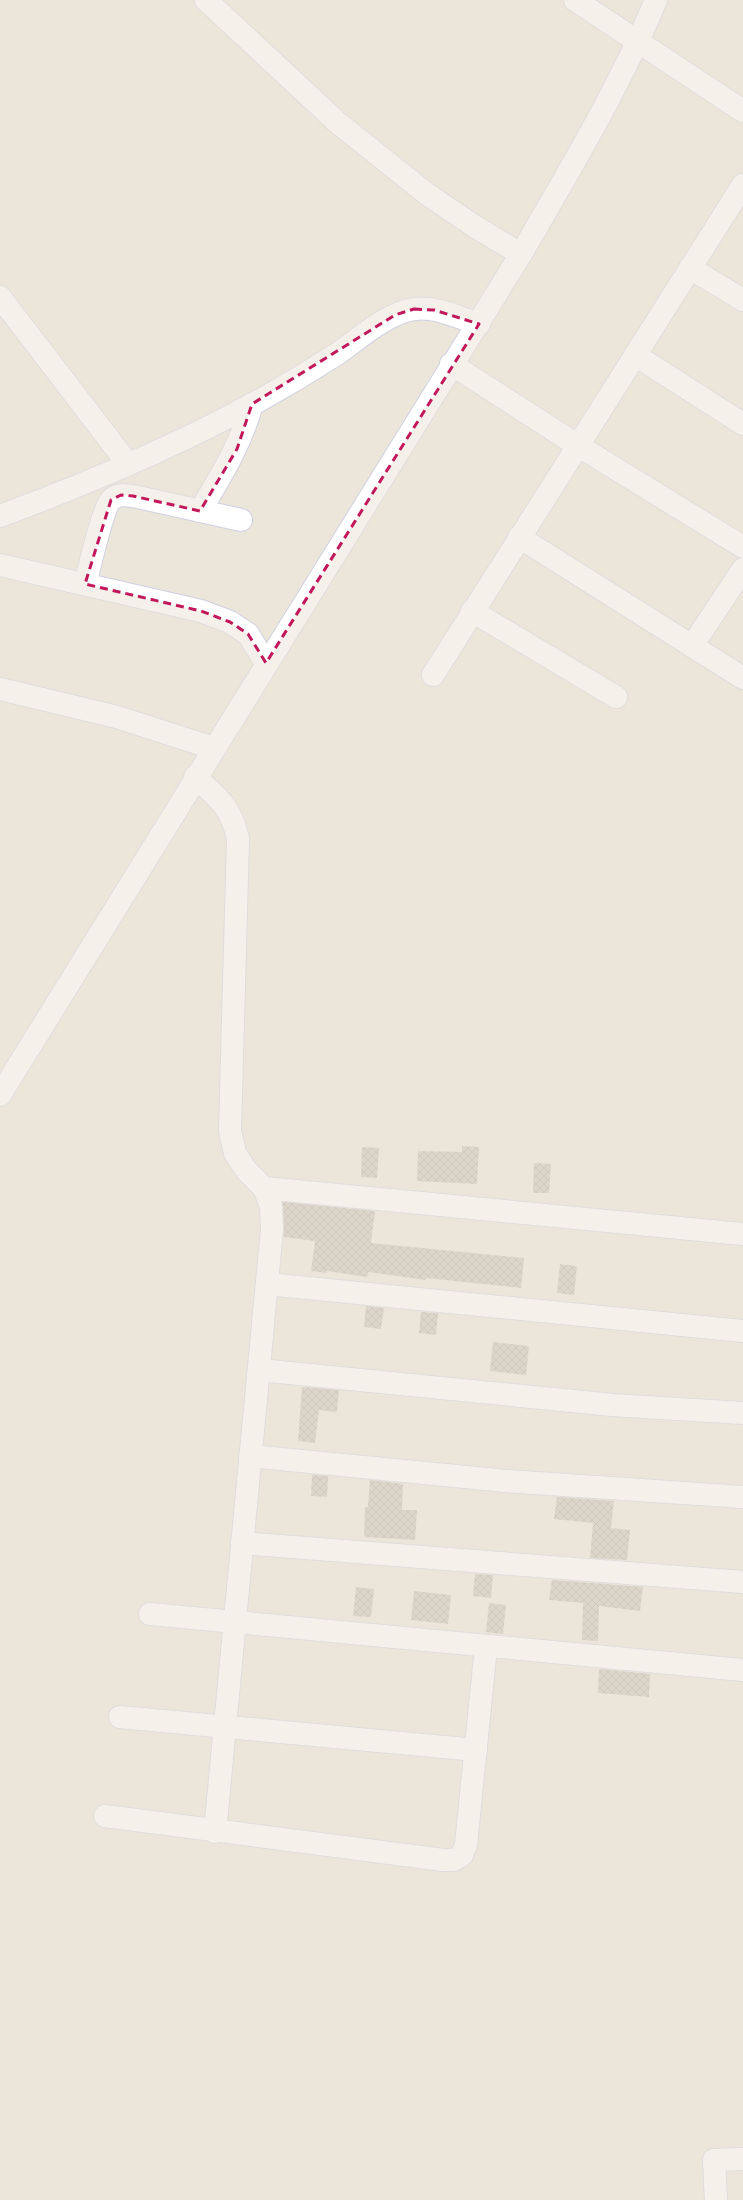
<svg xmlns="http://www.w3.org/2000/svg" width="743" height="2200" font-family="Ubuntu,sans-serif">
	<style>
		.building { fill: url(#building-cross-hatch) }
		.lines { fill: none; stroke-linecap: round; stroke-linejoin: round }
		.minor-casing { stroke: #cfd1e3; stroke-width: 24 }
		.minor { stroke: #fff; stroke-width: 22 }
		.marked { fill: none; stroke: #c2185b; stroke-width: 3; stroke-dasharray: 8 5; stroke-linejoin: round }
	</style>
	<defs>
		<pattern id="building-cross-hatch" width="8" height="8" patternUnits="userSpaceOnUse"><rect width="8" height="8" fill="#c7c2b9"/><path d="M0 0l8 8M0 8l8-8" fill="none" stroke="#aba79f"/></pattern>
	</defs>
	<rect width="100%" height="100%" fill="#ece5d9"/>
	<g class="building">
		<polygon points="462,1146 479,1147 477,1184 417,1181 418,1151 462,1152"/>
		<polygon points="362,1147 379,1148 377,1178 361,1177"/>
		<polygon points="534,1163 551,1164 549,1193 533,1193"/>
		<polygon points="283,1202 375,1211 371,1243 524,1258 521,1288 426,1278 426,1280 368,1272 367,1277 327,1271 327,1273 311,1271 315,1241 284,1237"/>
		<polygon points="560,1264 577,1266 574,1295 557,1293"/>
		<polygon points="366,1306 384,1308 381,1329 364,1327"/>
		<polygon points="421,1312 438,1313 436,1335 419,1333"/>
		<polygon points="493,1342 529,1346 526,1375 490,1371"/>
		<polygon points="302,1387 339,1390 337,1412 319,1410 315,1443 298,1441"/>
		<polygon points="312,1475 328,1476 327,1497 311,1496"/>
		<polygon points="370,1480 403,1484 402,1510 417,1510 415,1540 364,1537 365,1507 368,1507"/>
		<polygon points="557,1497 614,1501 611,1528 630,1530 627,1560 590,1558 593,1523 554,1519"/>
		<polygon points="475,1574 493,1575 491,1598 473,1596"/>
		<polygon points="552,1580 643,1587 640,1611 599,1606 598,1641 582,1640 583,1603 549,1600"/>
		<polygon points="356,1587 374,1589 371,1617 353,1616"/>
		<polygon points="414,1591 451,1595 448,1624 411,1620"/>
		<polygon points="489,1603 506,1605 503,1634 486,1632"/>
		<polygon points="599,1669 650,1674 649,1697 598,1693"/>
	</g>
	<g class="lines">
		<defs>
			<g id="minor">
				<polyline points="206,0 337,122 427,194 474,226 521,254"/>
				<polyline points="575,0 743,111"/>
				<polyline points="690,268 743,300"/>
				<polyline points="0,297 128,464"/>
				<polyline points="635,355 743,424"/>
				<polyline points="451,364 577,445 743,547"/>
				<path d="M200,511C221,476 241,444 252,404"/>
				<path d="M0,516C89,483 179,445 262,399C287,385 312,370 337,354C357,340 390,311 415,309C436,306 459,318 479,324"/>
				<polyline points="519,537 743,678"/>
				<polyline points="0,565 201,611 230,622 248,634 266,663"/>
				<path d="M85,584C89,570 103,506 112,499C119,494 125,495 133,496L241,520"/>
				<polyline points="472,611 616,697"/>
				<polyline points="692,646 743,569"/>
				<polyline points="433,675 743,185"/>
				<polyline points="0,689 117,717 213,748"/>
				<path d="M195,777C219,799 231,806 238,839L230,1131L235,1153L246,1170L264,1188L271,1206L272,1229L215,1832"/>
				<path d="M0,1095L521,254C569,171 619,88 656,0"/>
				<polyline points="264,1188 743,1234"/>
				<polyline points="267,1284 743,1331"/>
				<polyline points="259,1370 613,1405 743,1413"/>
				<polyline points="250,1456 506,1481 743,1497"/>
				<polyline points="242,1543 743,1582"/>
				<polyline points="150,1614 743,1670"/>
				<polyline points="120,1717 476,1750"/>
				<polyline points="105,1816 443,1860 454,1860 462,1855 466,1845 486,1647"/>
				<polyline points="716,2200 714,2160 743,2159"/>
			</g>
		</defs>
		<use href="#minor" class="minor-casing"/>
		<use href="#minor" class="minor"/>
	</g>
	<path d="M0 0H743V2200H0ZM414,309L434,310L479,324L266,663L248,634L230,622L201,611L85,584L111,500L121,495L133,496L200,511L237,449L252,404L395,315Z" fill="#ece5d9" fill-opacity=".55" fill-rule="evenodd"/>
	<path class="marked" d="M414,309L434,310L479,324L266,663L248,634L230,622L201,611L85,584L111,500L121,495L133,496L200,511L237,449L252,404L395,315Z"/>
</svg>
